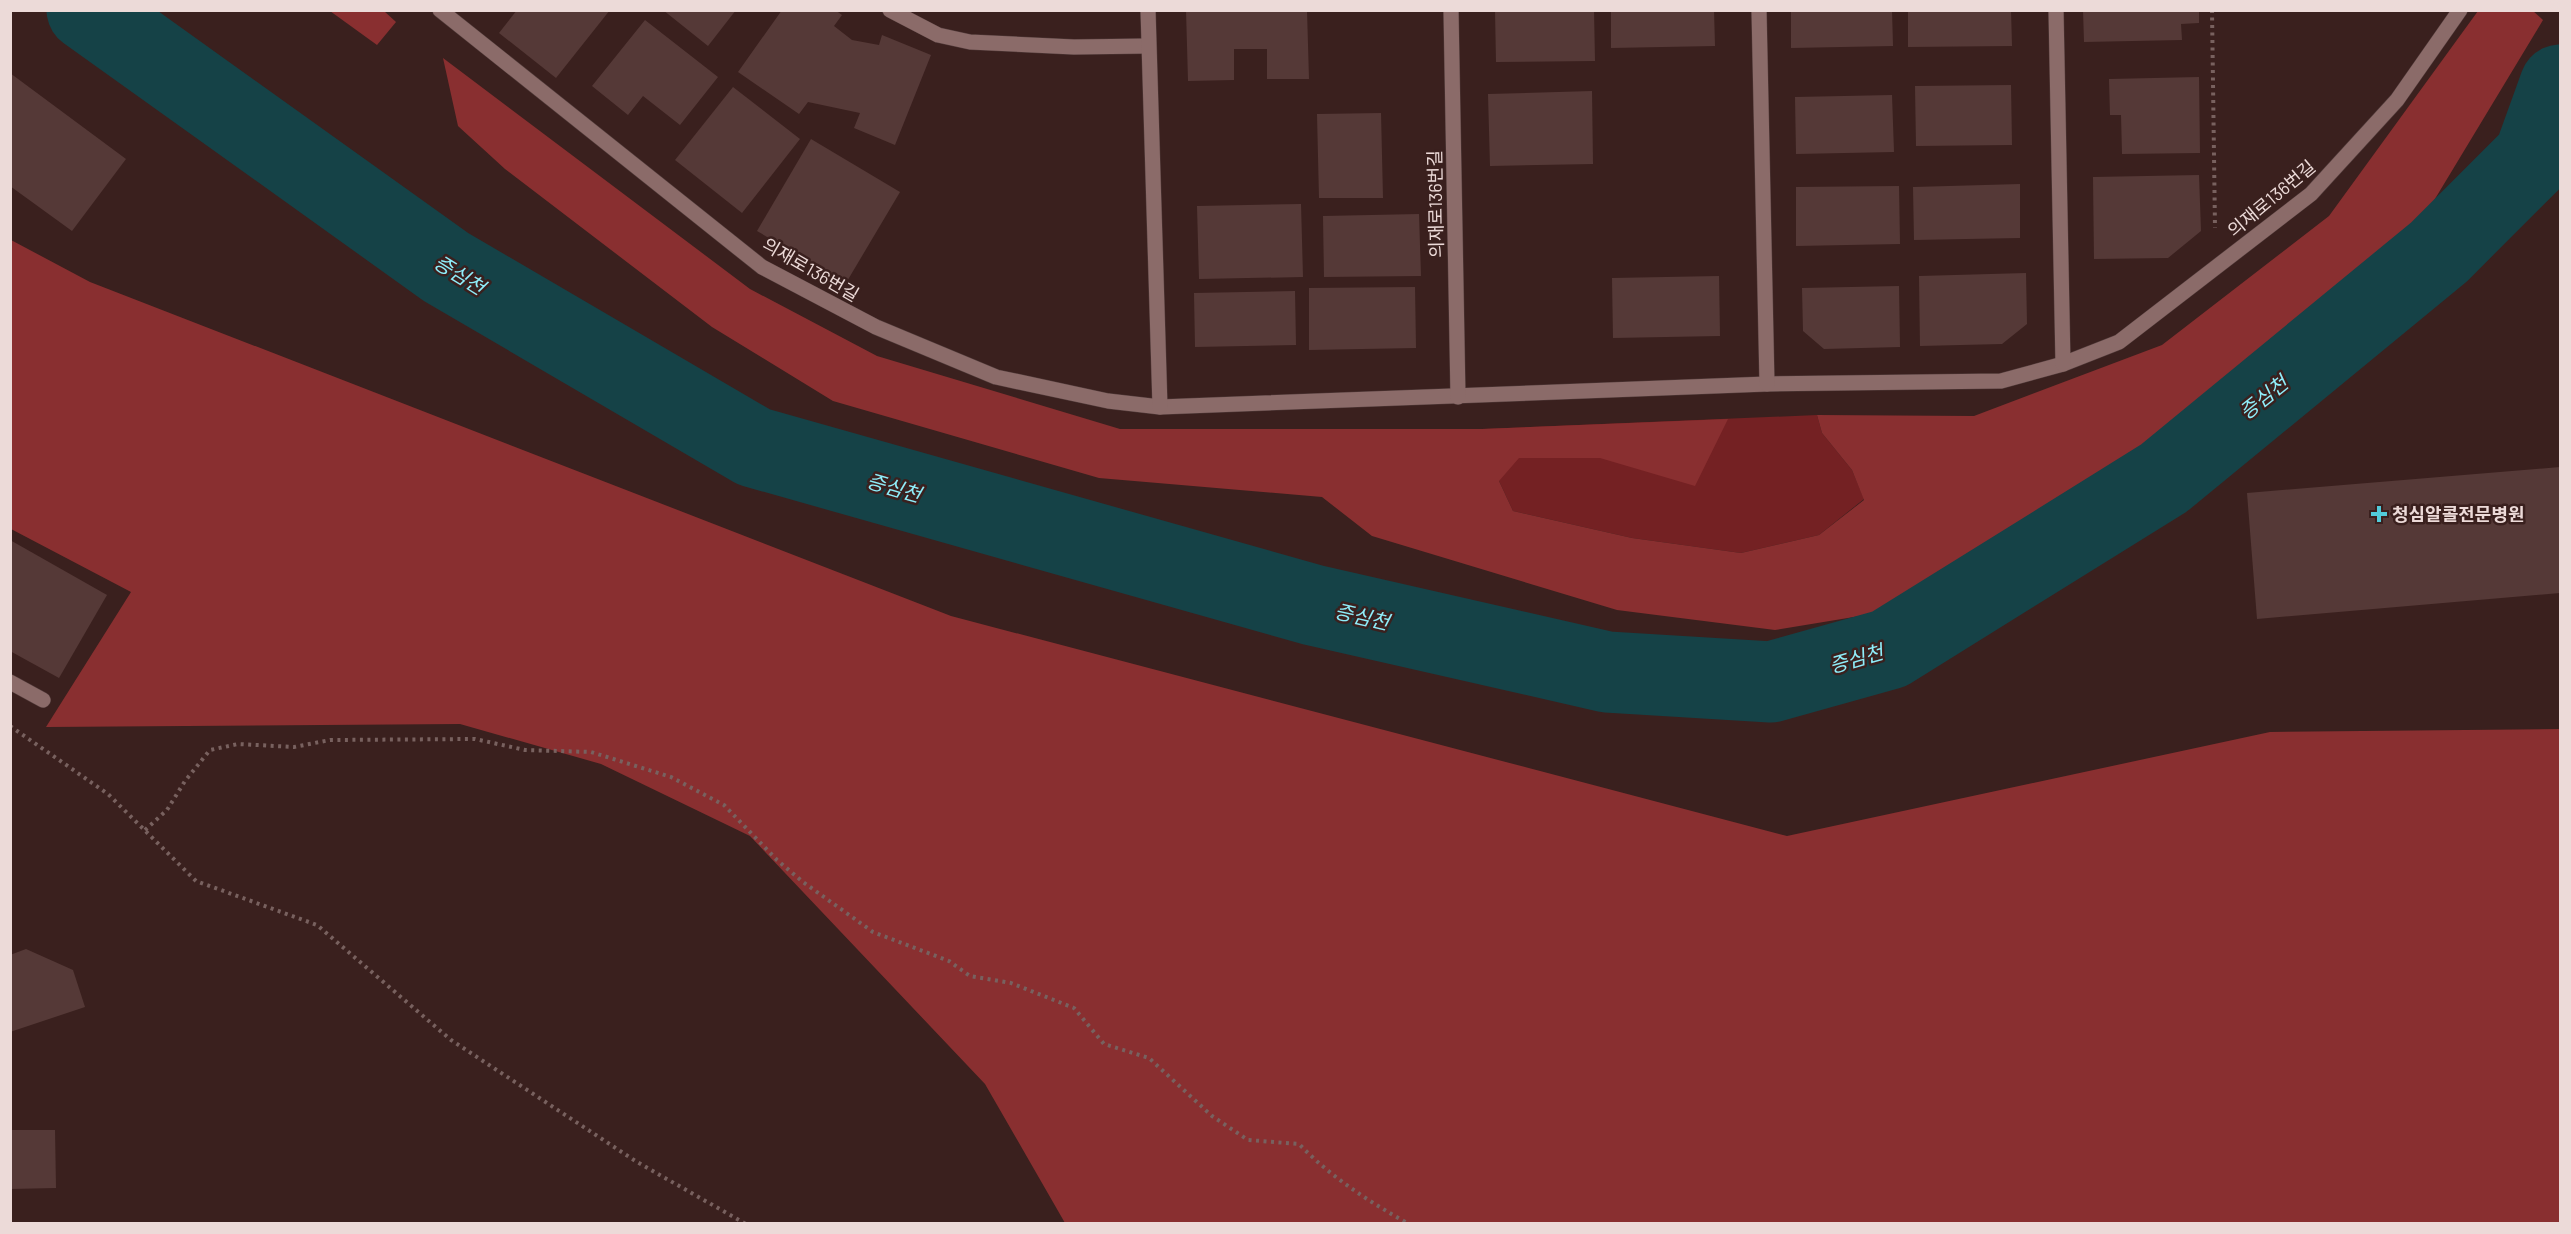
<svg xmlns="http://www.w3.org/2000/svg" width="2571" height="1234" font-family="Barlow,'Noto Sans KR',sans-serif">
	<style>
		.green { fill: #742123 }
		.forest { fill: #892f30 }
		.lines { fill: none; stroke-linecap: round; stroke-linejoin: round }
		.stream { stroke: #567072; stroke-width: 14 }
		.river { stroke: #154247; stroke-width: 81 }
		.building { fill: #553937 }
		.minor-casing { stroke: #513b3a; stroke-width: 16 }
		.path { stroke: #78615f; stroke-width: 4; stroke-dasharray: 3 4.5; stroke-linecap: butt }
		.minor { stroke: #8b6b69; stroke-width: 15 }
		.poi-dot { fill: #52cbd9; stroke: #3a201e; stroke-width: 2 }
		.labels { text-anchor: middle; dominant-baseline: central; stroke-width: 5; stroke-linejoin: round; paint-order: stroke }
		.street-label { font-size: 18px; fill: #ecdad8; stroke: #3a201e }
		.poi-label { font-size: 18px; font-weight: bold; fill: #ecdad8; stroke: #3a201e; text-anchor: start }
		.water-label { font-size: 20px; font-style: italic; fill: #8feefa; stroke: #3a201e }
	</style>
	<rect width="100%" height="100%" fill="#3a201e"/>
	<polygon class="green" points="1817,415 1822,433 1852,470 1864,499 1819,535 1741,553 1632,538 1513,511 1499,481 1482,429"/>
	<g class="forest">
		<polygon points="330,11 384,11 396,22 377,45"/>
		<polygon points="2478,11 2533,11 2543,20 2389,275 2145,459 1872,614 1775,630 1617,610 1372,536 1322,497 1099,478 833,401 712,327 505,169 458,126 443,58 750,289 877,356 1120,429 1482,429 1728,419 1695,486 1600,458 1519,458 1499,481 1513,511 1632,538 1741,553 1819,535 1864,500 1852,470 1822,433 1817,415 1974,416 2162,345 2329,216"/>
		<polygon points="11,240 90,282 951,616 1787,836 2270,732 2560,729 2560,1223 1065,1223 985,1084 750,836 601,764 460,724 46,727 131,592 11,529"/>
	</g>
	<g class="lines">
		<polyline class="stream" points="2534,157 2560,151"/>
		<polyline class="river" points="87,10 446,267 754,447 1313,605 1607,672 1771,682 1889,649 2164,478 2439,252 2534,157 2560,85"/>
	</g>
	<g class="building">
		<polygon points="517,10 610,10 556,78 499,33"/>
		<polygon points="663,10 736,10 708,46"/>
		<polygon points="782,10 835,10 842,15 834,26 852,40 879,45 882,35 931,55 895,145 854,128 860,113 808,102 799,114 738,72"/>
		<polygon points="1186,10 1307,10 1309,79 1267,79 1267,49 1234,49 1234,80 1188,81"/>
		<polygon points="1495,10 1594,10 1595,61 1496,62"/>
		<polygon points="1611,10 1714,10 1715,46 1611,48"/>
		<polygon points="1791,10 1892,10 1893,46 1791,48"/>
		<polygon points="1908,10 2011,10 2012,46 1908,47"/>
		<polygon points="2083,10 2199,10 2199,23 2181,24 2182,40 2084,42"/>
		<polygon points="645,20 718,77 680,125 643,96 628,115 592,86"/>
		<polygon points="10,73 126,159 72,231 10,186"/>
		<polygon points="2199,77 2200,153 2122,154 2121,115 2110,115 2109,79"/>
		<polygon points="2011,85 2012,145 1916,146 1915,86"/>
		<polygon points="733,87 800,139 742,213 675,160"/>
		<polygon points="1592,91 1593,164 1490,166 1488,94"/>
		<polygon points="1892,95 1894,152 1796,154 1795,97"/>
		<polygon points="1381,113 1383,198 1319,198 1317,114"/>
		<polygon points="811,139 900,192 846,283 757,231"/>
		<polygon points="2199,175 2201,231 2168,258 2094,259 2093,177"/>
		<polygon points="2020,184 2020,238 1914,240 1913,187"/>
		<polygon points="1899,186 1900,244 1796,246 1796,187"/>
		<polygon points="1301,204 1303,277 1199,279 1197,206"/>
		<polygon points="1419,214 1421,276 1324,277 1323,216"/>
		<polygon points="2026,273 2027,324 2002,344 1920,346 1919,276"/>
		<polygon points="1719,276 1720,336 1613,338 1612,278"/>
		<polygon points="1899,286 1900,347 1824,349 1803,331 1802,288"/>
		<polygon points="1415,287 1416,348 1309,350 1309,288"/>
		<polygon points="1295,291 1296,345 1195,347 1194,293"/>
		<polygon points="2560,467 2560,593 2257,619 2247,493"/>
		<polygon points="10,540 107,595 59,678 10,651"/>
		<polygon points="26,949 73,970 85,1007 10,1032 10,955"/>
		<polygon points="10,1130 55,1130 56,1188 10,1189"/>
	</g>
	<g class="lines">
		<defs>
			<g id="minor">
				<polyline points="440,10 762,267 876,327 996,377 1108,401 1160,407 1767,384 2001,381 2063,364 2119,342 2311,194 2397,100 2460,10"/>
				<polyline points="890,10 938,35 970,42 1074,47 1148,46"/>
				<polyline points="1148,10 1160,407"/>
				<polyline points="1451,10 1458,397"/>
				<polyline points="1759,10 1767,384"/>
				<polyline points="2056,10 2063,364"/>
				<polyline points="10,682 43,700"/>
			</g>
		</defs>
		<use href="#minor" class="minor-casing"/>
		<g class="path">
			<polyline points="2212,10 2215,228"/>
			<polyline points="10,726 108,794 196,881 317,925 451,1040 637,1162 746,1224"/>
			<path d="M145,830L167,810L185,781L210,750L238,744L294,747L330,740L475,739L525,750L591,752L671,777L724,805L777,860L803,882L873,932L949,961L970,976L1011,983L1074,1008L1104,1044L1149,1058L1212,1116L1248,1140L1299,1144C1332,1178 1368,1201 1409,1224"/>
		</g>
		<use href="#minor" class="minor"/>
	</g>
	<path class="poi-dot" d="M2376 505h6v6h6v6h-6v6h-6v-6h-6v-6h6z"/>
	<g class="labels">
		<g class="street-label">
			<text transform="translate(2271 198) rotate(-40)">의재로136번길</text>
			<text transform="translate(1435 204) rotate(-91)">의재로136번길</text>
			<text transform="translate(811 269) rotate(30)">의재로136번길</text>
		</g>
		<g class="poi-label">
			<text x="2392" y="514">청심알콜전문병원</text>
		</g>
		<g class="water-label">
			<text transform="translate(460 274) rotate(32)">증심천</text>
			<text transform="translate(2263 397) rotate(-39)">증심천</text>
			<text transform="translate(894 487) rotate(16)">증심천</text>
			<text transform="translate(1362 616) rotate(13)">증심천</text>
			<text transform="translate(1856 658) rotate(-16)">증심천</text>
		</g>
	</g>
	<rect width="2571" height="1234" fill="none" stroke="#ecdad8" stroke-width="24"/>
</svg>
